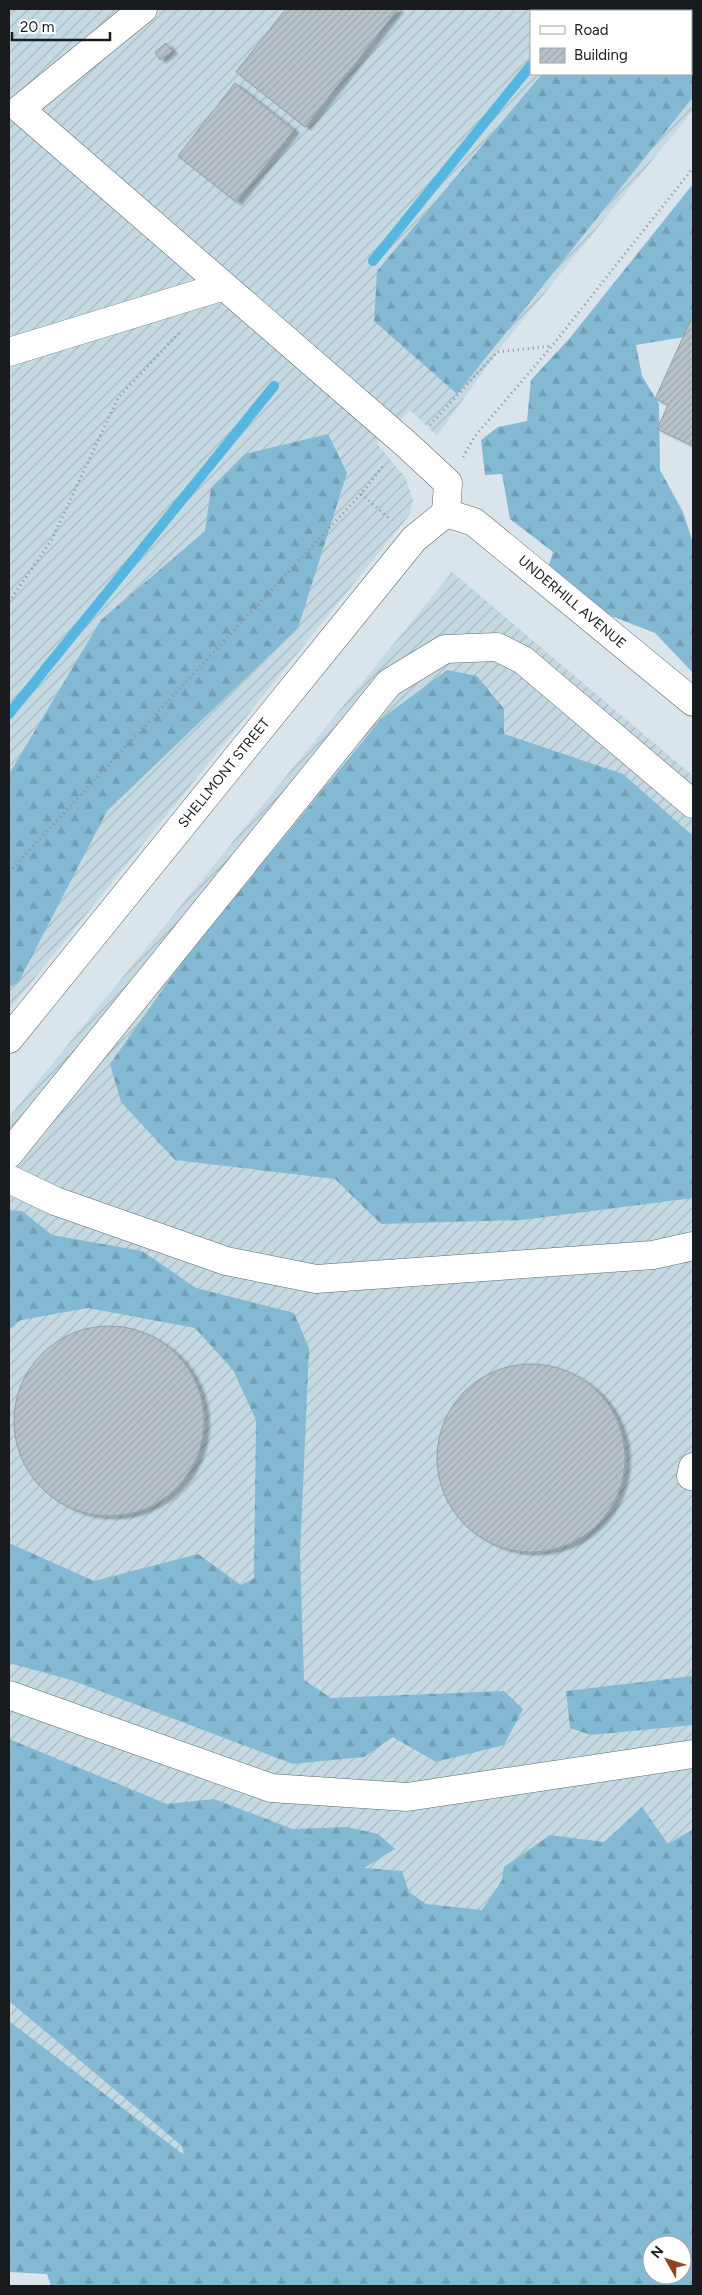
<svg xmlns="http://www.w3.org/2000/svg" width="702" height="2295" font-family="Figtree,sans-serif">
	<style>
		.industrial { fill: url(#industrial-furrows); fill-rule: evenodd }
		.forest { fill: url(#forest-firs); fill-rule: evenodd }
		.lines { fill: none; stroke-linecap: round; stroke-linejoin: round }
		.stream { stroke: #56b6df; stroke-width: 10 }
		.building { fill: url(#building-hatch); stroke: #939ea4; filter: url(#shadow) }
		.minor-casing { stroke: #5e686d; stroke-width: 29 }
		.path { stroke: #8a9296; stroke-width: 3; stroke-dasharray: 1 4; stroke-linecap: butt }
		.minor { stroke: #fff; stroke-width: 28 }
		.labels { text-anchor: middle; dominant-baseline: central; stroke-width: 5; stroke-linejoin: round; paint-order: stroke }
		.street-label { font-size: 14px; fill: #181c1e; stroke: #fff }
	</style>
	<defs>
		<pattern id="industrial-furrows" width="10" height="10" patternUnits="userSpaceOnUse" patternTransform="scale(1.25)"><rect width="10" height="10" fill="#c5d9e2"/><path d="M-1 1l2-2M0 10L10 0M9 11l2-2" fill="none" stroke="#a8bac1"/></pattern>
		<pattern id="forest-firs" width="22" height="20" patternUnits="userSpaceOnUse" patternTransform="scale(1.25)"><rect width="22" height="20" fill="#83b9d2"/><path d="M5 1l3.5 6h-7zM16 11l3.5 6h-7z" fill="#709eb4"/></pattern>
		<pattern id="building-hatch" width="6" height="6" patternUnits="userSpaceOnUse" patternTransform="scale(1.25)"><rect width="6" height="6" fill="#b7c2c8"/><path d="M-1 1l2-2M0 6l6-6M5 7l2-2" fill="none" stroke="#9da6ab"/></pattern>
		<filter id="shadow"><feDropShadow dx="5.5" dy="3" stdDeviation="1" flood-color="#0004"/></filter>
	</defs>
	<rect width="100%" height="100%" fill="#dae5eb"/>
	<g class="industrial">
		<path d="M9,9H693V110L497,352L437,436L410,410L377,444L405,477L413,500L410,514L9,1010ZM531,11H691V74H531Z"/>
		<path d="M452,572L693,776V2286H237L9,2102V1117ZM652,2245H682V2275H652Z"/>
	</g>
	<g class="forest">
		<polygon points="597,9 693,9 693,97 457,394 374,321 377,271 542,74 691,74 691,11 595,11"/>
		<polygon points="693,184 693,331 684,337 636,345 642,376 659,404 660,470 683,512 693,543 693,673 655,633 609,615 549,565 553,552 510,519 502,474 485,475 481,440 498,427 527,421 531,380 569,339"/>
		<polygon points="328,434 347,473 298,628 107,811 18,983 9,987 9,774 101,620 205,531 211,488 245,454"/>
		<polygon points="447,670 477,676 504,709 504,734 623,774 693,836 693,1198 522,1220 381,1224 335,1179 175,1160 121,1102 110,1064 185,958 381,719"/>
		<polygon points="9,1210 22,1211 52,1235 142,1251 196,1288 294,1313 309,1348 300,1555 304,1680 331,1698 504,1691 523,1709 504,1745 436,1762 393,1737 364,1757 293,1764 71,1680 9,1663 9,1543 94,1581 198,1554 241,1585 254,1578 256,1420 233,1370 195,1328 88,1308 21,1320 9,1330"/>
		<polygon points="693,1676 693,1725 591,1735 570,1728 566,1691"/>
		<path d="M9,1739L167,1804L214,1799L293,1829L347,1827L378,1834L395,1849L364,1868L402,1871L409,1892L426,1904L482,1910L502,1880L504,1867L550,1835L604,1842L642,1807L668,1844L693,1829V2286H51L47,2274L9,2272V2021L184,2155L182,2146L9,2001ZM652,2245H682V2275H652Z"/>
	</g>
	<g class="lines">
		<g class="stream">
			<polyline points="574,11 576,9"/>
			<polyline points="373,261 531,65"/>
			<polyline points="9,714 274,386"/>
		</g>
	</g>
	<g class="building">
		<polygon points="286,9 398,9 305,127 236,72"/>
		<polygon points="166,43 172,51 160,60 155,52"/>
		<polygon points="235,83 294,130 236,202 178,156"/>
		<polygon points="693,315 693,446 657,429 668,405 655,399"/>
		<circle cx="109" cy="1421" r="95"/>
		<circle cx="531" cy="1458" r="94"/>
	</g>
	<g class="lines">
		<defs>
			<g id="minor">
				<polyline points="143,9 20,109 406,444 448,483 446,513"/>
				<polyline points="9,352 224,286"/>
				<polyline points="446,513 474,522 693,702"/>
				<polyline points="9,1039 414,539 446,513"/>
				<polyline points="9,1154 389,683 445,649 497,647 523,660 693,804"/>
				<polyline points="9,1179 55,1201 226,1261 316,1279 653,1255 693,1246"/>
				<polyline points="691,1476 693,1467"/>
				<polyline points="9,1695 271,1788 407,1797 693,1754"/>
			</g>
		</defs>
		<use href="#minor" class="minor-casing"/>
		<g class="path">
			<polyline points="430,425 497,352 551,346"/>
			<polyline points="463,457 475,436 552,346 693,168"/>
			<polyline points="361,494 390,519"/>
			<polyline points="9,602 51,541 118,398 179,333"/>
			<polyline points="9,872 361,494 383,466"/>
		</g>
		<use href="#minor" class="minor"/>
	</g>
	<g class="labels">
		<g class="street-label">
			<text transform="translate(572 602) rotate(40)">UNDERHILL AVENUE</text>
			<text transform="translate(224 773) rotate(-51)">SHELLMONT STREET</text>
		</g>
	</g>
	<rect width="702" height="2295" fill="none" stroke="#181c1e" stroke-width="20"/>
	<rect x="530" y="10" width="162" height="65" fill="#ffffff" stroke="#a3a4a5"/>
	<rect x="540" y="26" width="25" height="8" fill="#ffffff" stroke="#a3a4a5"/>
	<text x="574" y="35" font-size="15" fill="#181c1e">Road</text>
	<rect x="540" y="48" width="25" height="15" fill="url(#building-hatch)" stroke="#a3a4a5"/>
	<text x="574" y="60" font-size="15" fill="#181c1e">Building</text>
	<g transform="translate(667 2260) rotate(309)"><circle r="24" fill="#ffffff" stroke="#a3a4a5"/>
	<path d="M0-4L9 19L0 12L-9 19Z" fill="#8b461d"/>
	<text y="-8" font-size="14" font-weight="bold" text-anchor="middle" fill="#181c1e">N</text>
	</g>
	<path d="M12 32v8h98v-8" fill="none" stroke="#181c1e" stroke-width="2.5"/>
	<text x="20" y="32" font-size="15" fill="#181c1e" stroke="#ffffff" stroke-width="4" paint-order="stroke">20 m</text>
</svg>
